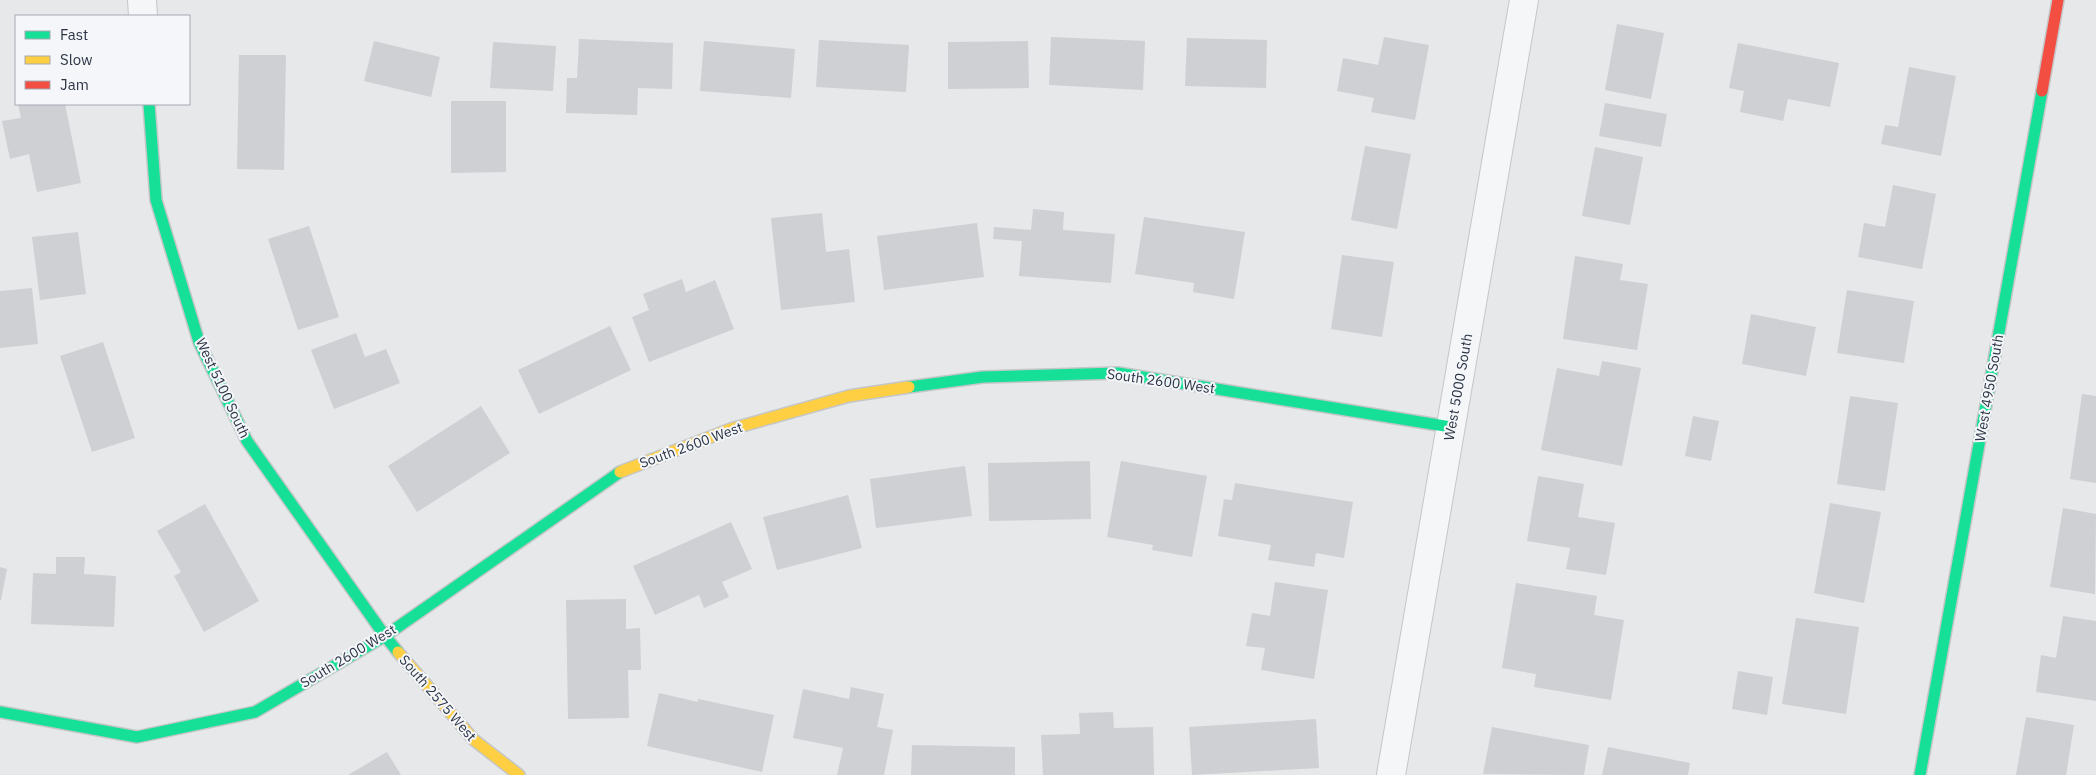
<svg xmlns="http://www.w3.org/2000/svg" width="2096" height="775" font-family="'IBM Plex Sans',sans-serif">
	<style>
		.building { fill: #ced0d3 }
		.lines { fill: none; stroke-linecap: round; stroke-linejoin: round }
		.street-casing { stroke: #c4c6c8; stroke-width: 30 }
		.fast-casing { stroke: #c4c6c8; stroke-width: 14 }
		.slow-casing { stroke: #c4c6c8; stroke-width: 14 }
		.jam-casing { stroke: #c4c6c8; stroke-width: 14 }
		.street { stroke: #f5f6f7; stroke-width: 28 }
		.fast { stroke: #16e098; stroke-width: 11 }
		.slow { stroke: #ffcf43; stroke-width: 11 }
		.jam { stroke: #f24e42; stroke-width: 11 }
		.labels { text-anchor: middle; dominant-baseline: central; stroke-width: 4; stroke-linejoin: round; paint-order: stroke }
		.street-label { font-size: 14px; fill: #2b3445; stroke: #f4f6f9 }
	</style>
	<rect width="100%" height="100%" fill="#e6e8ea"/>
	<g class="building">
		<polygon points="1617,24 1664,33 1651,99 1605,90"/>
		<polygon points="1051,37 1145,41 1143,90 1049,85"/>
		<polygon points="1384,37 1429,45 1415,120 1371,112 1374,98 1337,91 1343,58 1378,65"/>
		<polygon points="1187,38 1267,40 1266,88 1185,86"/>
		<polygon points="579,39 673,43 672,89 638,88 637,115 566,113 567,78 577,78"/>
		<polygon points="819,40 909,45 906,92 816,87"/>
		<polygon points="374,41 440,57 431,97 364,81"/>
		<polygon points="704,41 795,49 791,98 700,91"/>
		<polygon points="1028,41 1029,88 948,89 948,42"/>
		<polygon points="493,42 556,46 553,91 490,88"/>
		<polygon points="1738,43 1839,63 1830,107 1788,99 1783,121 1740,112 1744,91 1729,88"/>
		<polygon points="239,55 286,55 284,170 237,169"/>
		<polygon points="1909,67 1956,76 1941,156 1881,144 1885,125 1898,127"/>
		<polygon points="451,101 506,101 506,172 451,173"/>
		<polygon points="1605,103 1667,114 1661,147 1599,136"/>
		<polygon points="18,104 65,104 81,183 37,192 29,154 10,159 2,121 21,118"/>
		<polygon points="1365,146 1411,154 1397,229 1351,220"/>
		<polygon points="1595,147 1643,157 1630,225 1582,216"/>
		<polygon points="1893,185 1936,194 1922,269 1858,257 1864,223 1885,227"/>
		<polygon points="1033,209 1064,212 1063,230 1115,234 1111,283 1019,276 1022,241 993,239 994,227 1031,230"/>
		<polygon points="822,213 826,252 849,249 855,302 781,310 771,218"/>
		<polygon points="1144,217 1245,232 1234,299 1193,292 1194,283 1135,274"/>
		<polygon points="977,223 984,277 884,290 877,236"/>
		<polygon points="309,226 339,317 298,330 268,239"/>
		<polygon points="78,232 86,294 40,300 32,237"/>
		<polygon points="1342,255 1394,262 1382,337 1331,329"/>
		<polygon points="1575,256 1623,264 1620,280 1648,284 1637,350 1563,339"/>
		<polygon points="682,279 686,292 715,280 734,329 649,362 632,317 649,310 643,294"/>
		<polygon points="32,288 38,344 0,348 0,291"/>
		<polygon points="1847,290 1914,301 1904,363 1837,353"/>
		<polygon points="1751,314 1816,327 1806,376 1742,364"/>
		<polygon points="610,326 631,370 539,414 518,370"/>
		<polygon points="356,333 365,357 386,349 400,383 334,409 311,350"/>
		<polygon points="103,342 135,438 92,452 60,356"/>
		<polygon points="1602,361 1641,368 1622,466 1541,450 1557,368 1599,376"/>
		<polygon points="2082,394 2096,396 2096,483 2070,479"/>
		<polygon points="1850,396 1898,403 1885,491 1837,484"/>
		<polygon points="481,406 510,453 417,512 388,466"/>
		<polygon points="1693,416 1719,421 1711,461 1685,456"/>
		<polygon points="1090,461 1091,519 989,521 988,463"/>
		<polygon points="1121,461 1207,476 1192,557 1152,550 1153,545 1107,537"/>
		<polygon points="965,466 972,516 876,528 870,479"/>
		<polygon points="1538,476 1584,484 1578,517 1615,523 1606,575 1566,569 1570,548 1527,541"/>
		<polygon points="1235,483 1353,502 1344,558 1316,553 1314,567 1268,560 1271,545 1218,536 1224,499 1232,500"/>
		<polygon points="848,495 862,548 777,570 763,517"/>
		<polygon points="1830,503 1881,512 1864,603 1814,593"/>
		<polygon points="205,504 259,601 204,632 174,576 181,572 157,531"/>
		<polygon points="2063,508 2096,514 2095,594 2050,587"/>
		<polygon points="731,522 752,569 722,582 729,597 704,608 699,595 655,615 633,566"/>
		<polygon points="56,557 85,557 84,574 116,576 114,627 31,624 33,573 56,574"/>
		<polygon points="0,567 7,569 1,600 0,600"/>
		<polygon points="1275,582 1328,590 1314,679 1261,670 1265,648 1246,646 1252,613 1270,616"/>
		<polygon points="1516,583 1597,596 1594,615 1624,620 1611,700 1534,687 1536,674 1502,668"/>
		<polygon points="626,599 626,629 640,628 641,670 628,670 629,718 568,719 566,600"/>
		<polygon points="2063,616 2096,621 2096,701 2036,692 2041,655 2056,658"/>
		<polygon points="1796,618 1859,627 1846,714 1782,704"/>
		<polygon points="1738,671 1773,677 1767,715 1732,709"/>
		<polygon points="851,687 884,694 877,727 893,730 884,775 837,775 843,748 793,738 803,689 849,699"/>
		<polygon points="659,693 698,702 698,699 774,715 762,772 647,746"/>
		<polygon points="1113,712 1114,728 1153,727 1154,775 1043,775 1041,735 1080,734 1079,713"/>
		<polygon points="2026,717 2074,725 2066,775 2016,775"/>
		<polygon points="1316,719 1319,768 1192,775 1189,727"/>
		<polygon points="1492,727 1589,745 1584,775 1483,774"/>
		<polygon points="912,745 1015,747 1015,775 911,775"/>
		<polygon points="1608,747 1690,763 1688,775 1602,775"/>
		<polygon points="387,752 401,775 348,775"/>
	</g>
	<g class="lines">
		<defs>
			<g id="street">
				<polyline points="142,0 143,16"/>
				<polyline points="1391,775 1524,0"/>
			</g>
			<g id="fast">
				<polyline points="149,104 156,200 199,342 247,441 385,636 398,652"/>
				<polyline points="909,387 983,377 1118,373 1451,427"/>
				<polyline points="0,712 137,737 255,712 385,636 620,472"/>
				<polyline points="1920,775 2042,91"/>
			</g>
			<g id="slow">
				<polyline points="620,472 731,429 849,396 909,387"/>
				<polyline points="398,652 474,740 519,775"/>
			</g>
			<polyline id="jam" points="2042,91 2058,0"/>
		</defs>
		<use href="#street" class="street-casing"/>
		<use href="#fast" class="fast-casing"/>
		<use href="#slow" class="slow-casing"/>
		<use href="#jam" class="jam-casing"/>
		<use href="#street" class="street"/>
		<use href="#fast" class="fast"/>
		<use href="#slow" class="slow"/>
		<use href="#jam" class="jam"/>
	</g>
	<g class="labels">
		<g class="street-label">
			<text transform="translate(1161 381) rotate(8)">South 2600 West</text>
			<text transform="translate(1458 387) rotate(-80)">West 5000 South</text>
			<text transform="translate(223 388) rotate(65)">West 5100 South</text>
			<text transform="translate(1989 388) rotate(-80)">West 4950 South</text>
			<text transform="translate(691 445) rotate(-20)">South 2600 West</text>
			<text transform="translate(348 656) rotate(-31)">South 2600 West</text>
			<text transform="translate(438 698) rotate(49)">South 2575 West</text>
		</g>
	</g>
	<rect x="15" y="15" width="175" height="90" fill="#f4f6f9" stroke="#a4a8b1"/>
	<rect x="25" y="31" width="25" height="8" fill="#16e098" stroke="#a4a8b1"/>
	<text x="60" y="40" font-size="15" fill="#2b3445">Fast</text>
	<rect x="25" y="56" width="25" height="8" fill="#ffcf43" stroke="#a4a8b1"/>
	<text x="60" y="65" font-size="15" fill="#2b3445">Slow</text>
	<rect x="25" y="81" width="25" height="8" fill="#f24e42" stroke="#a4a8b1"/>
	<text x="60" y="90" font-size="15" fill="#2b3445">Jam</text>
</svg>
